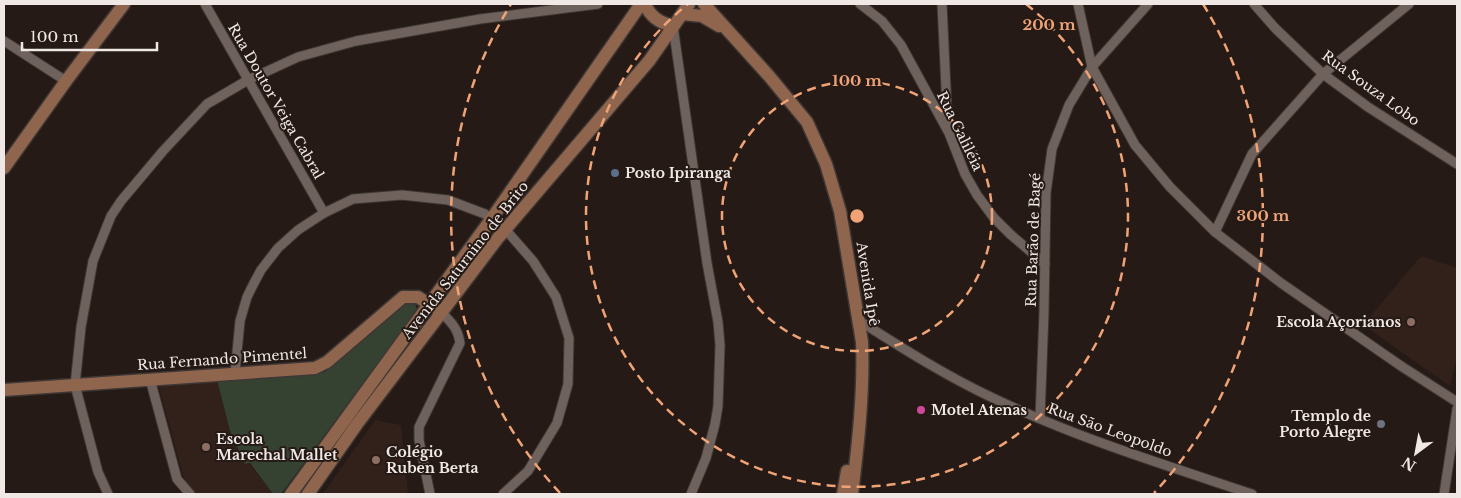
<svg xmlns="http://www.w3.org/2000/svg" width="1461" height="498" font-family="'Libre Baskerville',serif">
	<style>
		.built { fill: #32211a }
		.green { fill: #354232 }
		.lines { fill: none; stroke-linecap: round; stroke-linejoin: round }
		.street-casing { stroke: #3f3735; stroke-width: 11 }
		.secondary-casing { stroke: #3f3735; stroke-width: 15 }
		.street { stroke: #6f625c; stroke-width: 9 }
		.secondary { stroke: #8f654d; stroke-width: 12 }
		.ring { fill: none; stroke: #efa377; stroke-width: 2.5; stroke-dasharray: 9 6 }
		.service-dot { fill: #5c6f8a; stroke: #251a15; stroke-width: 2 }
		.education-dot { fill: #8d6e63; stroke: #251a15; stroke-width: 2 }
		.hotel-dot { fill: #d1479c; stroke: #251a15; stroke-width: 2 }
		.worship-dot { fill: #6b7280; stroke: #251a15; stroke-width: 2 }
		.labels { text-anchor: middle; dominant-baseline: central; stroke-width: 4; stroke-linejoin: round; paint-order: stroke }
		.street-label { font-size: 14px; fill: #f0e8e5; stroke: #251a15 }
		.poi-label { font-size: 14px; font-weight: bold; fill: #f0e8e5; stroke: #251a15; text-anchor: start }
		.centre { fill: #efa377; stroke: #251a15; stroke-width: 2.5 }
		.ring-label { font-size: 15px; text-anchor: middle; font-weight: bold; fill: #efa377; stroke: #251a15; stroke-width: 4; stroke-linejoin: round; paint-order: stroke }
	</style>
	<rect width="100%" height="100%" fill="#251a15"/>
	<g class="built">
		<polygon points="1421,256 1457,268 1457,357 1450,386 1363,325"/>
		<polygon points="217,380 230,431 245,464 249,463 273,494 195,494 185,482 158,384"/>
		<polygon points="375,420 401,425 408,494 323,494"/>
	</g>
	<polygon class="green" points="404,301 415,302 417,310 281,494 273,494 250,463 245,464 230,431 217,380 325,372"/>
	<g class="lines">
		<defs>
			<g id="street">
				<polyline points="205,4 324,213"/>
				<polyline points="860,4 882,21 901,45 949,133 965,174 977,195 994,218 1010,234 1045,264"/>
				<polyline points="942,4 948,131"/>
				<polyline points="1078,4 1092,67 1135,145 1170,187 1215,232 1281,283 1401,366 1457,402"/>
				<polyline points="1254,4 1275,28 1323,74 1368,107 1457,164"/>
				<polyline points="673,26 707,263 718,322 720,345 718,406 715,424 706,458 691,494"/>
				<polyline points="4,41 66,81"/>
				<polyline points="1215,232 1252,154 1323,74 1409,4"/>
				<path d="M858,320C902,348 946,376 993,398C1077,438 1165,465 1252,494"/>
				<polyline points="235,373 240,321 247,297 254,283 261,270 278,248 298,230 324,213 353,199 402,195 448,200 485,214 505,229 533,261 556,297 569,338 568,384 557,423 528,471 503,494"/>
				<polyline points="150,379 177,479 190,494"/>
				<polyline points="1040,418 1044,312 1046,193 1052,149 1069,105 1092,67 1148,4"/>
				<polyline points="108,494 98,472 75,385 81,327 93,261 111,216 121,201 163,151 207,104 248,80 298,57 356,41 480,19 598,4"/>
				<path d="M430,494L419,440V427L460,343C458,329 452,323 442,313"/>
				<polyline points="1444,494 1457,409"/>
			</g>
			<g id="secondary">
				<path d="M645,4C650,17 660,23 673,26"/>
				<path d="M704,4L769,76L807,122L826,164L840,211L862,342C864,393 858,444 852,494"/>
				<polyline points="683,14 702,16 719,26"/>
				<polyline points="4,168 66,81 124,4"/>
				<polyline points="4,390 315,368 327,362 403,297 418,297 436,309"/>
				<polyline points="291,494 492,218 641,4"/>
				<polyline points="308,494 357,424 498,238 649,61 689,4"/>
				<polyline points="843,494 847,471"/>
			</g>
		</defs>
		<use href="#street" class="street-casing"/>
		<use href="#secondary" class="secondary-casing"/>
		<use href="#street" class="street"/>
		<use href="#secondary" class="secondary"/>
	</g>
	<g class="ring">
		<circle cx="857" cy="216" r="135"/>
		<path d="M1026 4A271 271 0 1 1 688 4"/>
		<path d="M560 493A406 406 0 0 1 511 4M1203 4A406 406 0 0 1 1154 493"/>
	</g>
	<circle class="service-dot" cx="615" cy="173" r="5"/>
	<g class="education-dot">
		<circle cx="1411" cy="322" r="5"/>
		<circle cx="206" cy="447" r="5"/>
		<circle cx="376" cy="460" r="5"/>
	</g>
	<circle class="hotel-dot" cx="921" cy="410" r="5"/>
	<circle class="worship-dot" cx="1381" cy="424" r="5"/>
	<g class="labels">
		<g class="street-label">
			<text transform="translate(1371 88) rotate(36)">Rua Souza Lobo</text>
			<text transform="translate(276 101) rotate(60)">Rua Doutor Veiga Cabral</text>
			<text transform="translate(960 131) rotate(64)">Rua Galiléia</text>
			<text transform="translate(1033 240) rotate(-88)">Rua Barão de Bagé</text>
			<text transform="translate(465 260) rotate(-52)">Avenida Saturnino de Brito</text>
			<text transform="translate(868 284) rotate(81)">Avenida Ipê</text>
			<text transform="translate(222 359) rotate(-4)">Rua Fernando Pimentel</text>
			<text transform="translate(1110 430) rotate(20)">Rua São Leopoldo</text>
		</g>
		<g class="poi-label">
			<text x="625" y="173">Posto Ipiranga</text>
			<text x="1401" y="322" text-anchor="end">Escola Açorianos</text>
			<text x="931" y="410">Motel Atenas</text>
			<text x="1371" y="416" text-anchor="end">Templo de<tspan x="1371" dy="16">Porto Alegre</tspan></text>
			<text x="216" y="439">Escola<tspan x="216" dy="16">Marechal Mallet</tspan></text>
			<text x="386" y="452">Colégio<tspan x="386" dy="16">Ruben Berta</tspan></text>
		</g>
	</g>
	<circle cx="857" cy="216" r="8" class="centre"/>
	<g class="ring-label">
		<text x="1049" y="30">200 m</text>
		<text x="857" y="86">100 m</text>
		<text x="1263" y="221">300 m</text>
	</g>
	<rect width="1461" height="498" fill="none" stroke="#f0e8e5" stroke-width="10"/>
	<g transform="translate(1416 453) rotate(212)" stroke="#251a15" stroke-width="4" paint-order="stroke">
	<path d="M0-4L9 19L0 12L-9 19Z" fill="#f0e8e5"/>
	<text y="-8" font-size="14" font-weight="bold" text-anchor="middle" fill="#f0e8e5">N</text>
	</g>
	<path d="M22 42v8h135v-8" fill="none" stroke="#f0e8e5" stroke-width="2.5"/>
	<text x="30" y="42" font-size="15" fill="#f0e8e5" stroke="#251a15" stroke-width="4" paint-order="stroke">100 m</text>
</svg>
